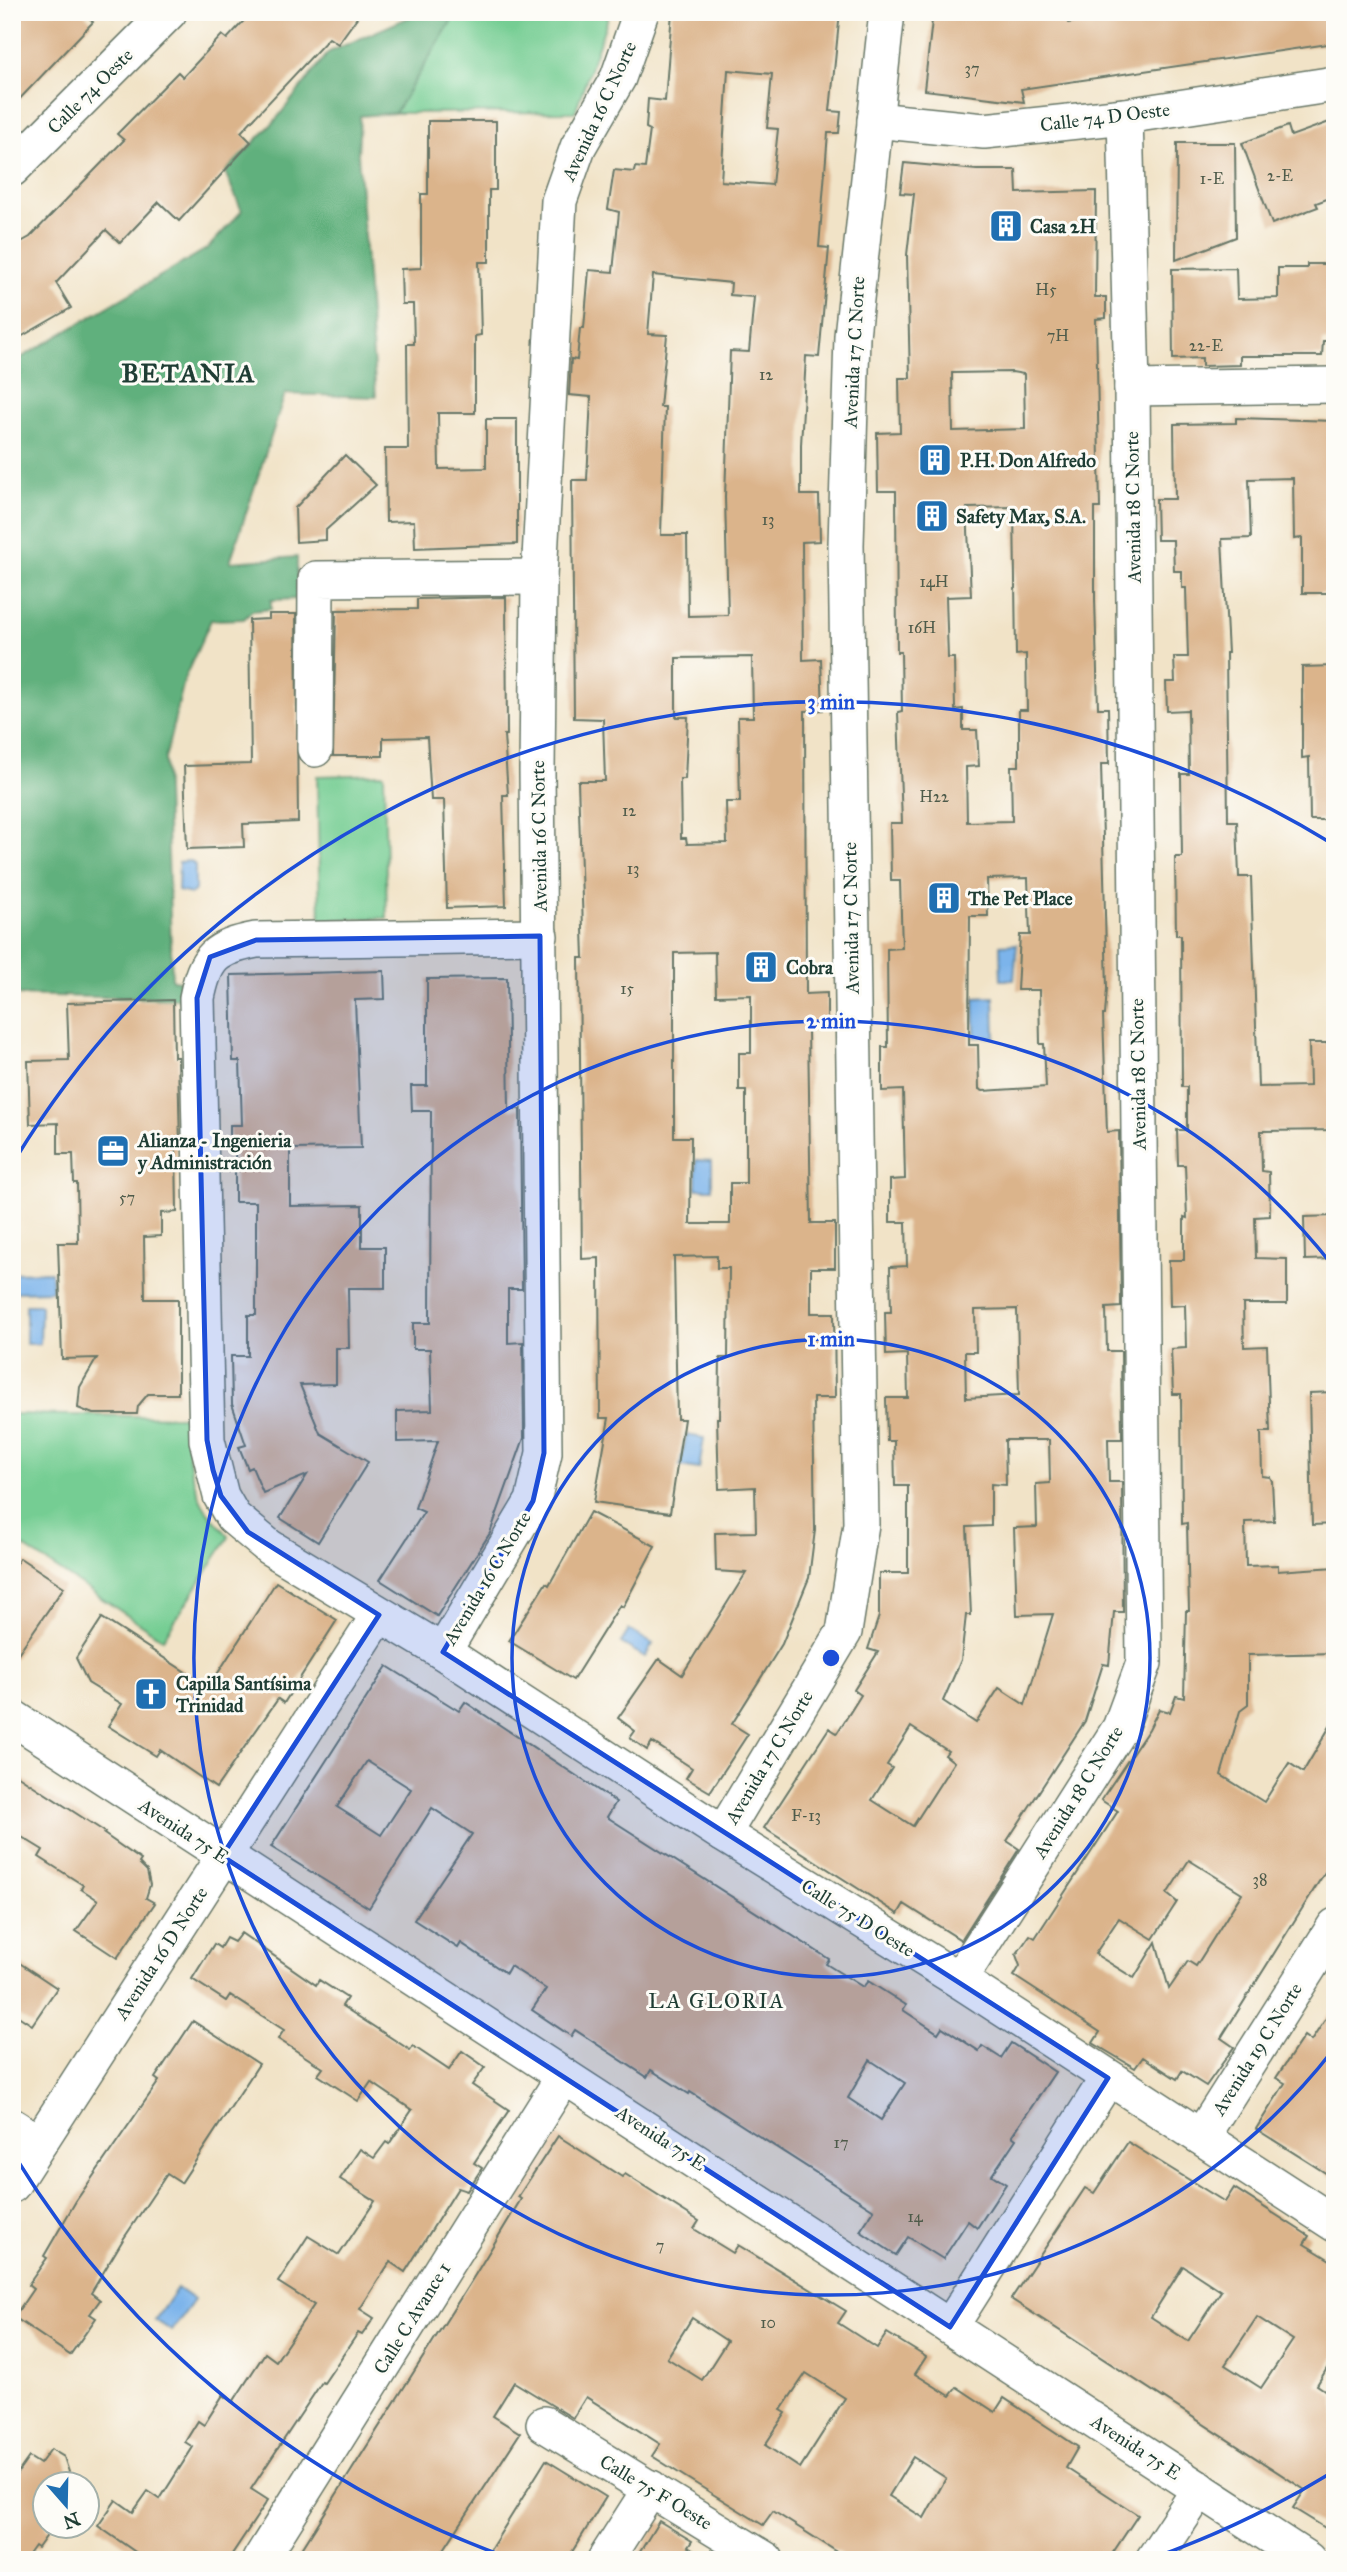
<svg xmlns="http://www.w3.org/2000/svg" width="1347" height="2572" font-family="'IM FELL Great Primer',serif">
	<style>
		.green { fill: #75cd93; stroke: #4a8564; stroke-width: 2 }
		.forest { fill: #60b07d; stroke: #407658; stroke-width: 2 }
		.water { fill: #7bb4eb; stroke: #4d7890; stroke-width: 2 }
		.building { fill: #dbb48b; fill-rule: evenodd }
		.lines { fill: none; stroke-linecap: round; stroke-linejoin: round }
		.minor-casing { stroke: #687767; stroke-width: 38 }
		.minor { stroke: #fff; stroke-width: 35 }
		.marked { fill: #1d4ed8; fill-opacity: 0.2; stroke: #1d4ed8; stroke-width: 5; stroke-linejoin: round }
		.ring { fill: none; stroke: #1d4ed8; stroke-width: 3.5 }
		.labels { text-anchor: middle; dominant-baseline: central; stroke-width: 6; stroke-linejoin: round; paint-order: stroke }
		.number-label { font-size: 16px; fill: #4e5b4a }
		.street-label { font-size: 19px; fill: #1f3d34; stroke: #fdfcf7 }
		.poi-label { font-size: 19px; font-weight: bold; fill: #1f3d34; stroke: #fdfcf7; text-anchor: start }
		.neighbourhood-label { font-size: 21px; letter-spacing: 2px; fill: #1f3d34; stroke: #fdfcf7 }
		.district-label { font-size: 26px; font-weight: bold; letter-spacing: 2px; fill: #1f3d34; stroke: #fdfcf7 }
		.centre { fill: #1d4ed8; stroke: #fdfcf7; stroke-width: 3.5 }
		.ring-label { font-size: 21px; text-anchor: middle; font-weight: bold; fill: #1d4ed8; stroke: #fdfcf7; stroke-width: 6; stroke-linejoin: round; paint-order: stroke }
	</style>
	<rect width="100%" height="100%" fill="#fdfcf7"/>
	<filter id="ink" filterUnits="userSpaceOnUse"><feTurbulence type="fractalNoise" baseFrequency=".0143" numOctaves="2"/><feDisplacementMap in="SourceGraphic" scale="14" xChannelSelector="R" yChannelSelector="G"/><feConvolveMatrix kernelMatrix="1 2 1 2 8 2 1 2 1" color-interpolation-filters="sRGB"/></filter>
	<filter id="wash" filterUnits="userSpaceOnUse"><feTurbulence type="fractalNoise" baseFrequency=".00686" numOctaves="4" result="noise"/><feDisplacementMap in="SourceGraphic" scale="28" xChannelSelector="R" yChannelSelector="G"/><feGaussianBlur stdDeviation="1.57" result="paint"/><feColorMatrix in="noise" values="0 0 0 0 0 0 0 0 0 0 0 0 0 0 0 0 0 1.4 0 .05"/><feComposite in="paint" operator="in"/></filter>
	<g filter="url(#wash)">
		<rect width="100%" height="100%" fill="#f1e3c7"/>
		<g class="green">
			<polygon points="457,12 610,12 575,112 395,113"/>
			<polygon points="384,774 387,918 320,920 317,776"/>
			<path d="M12,1414L186,1417C186,1445 190,1477 202,1503C208,1515 221,1526 229,1537L163,1639L12,1539Z"/>
		</g>
		<polygon class="forest" points="421,12 457,12 395,113 360,116 358,154 376,397 285,394 230,562 297,557 297,599 271,600 271,609 252,611 244,619 211,620 185,677 165,759 172,980 180,981 180,999 12,995 12,363 208,248 242,211 225,172 274,122 329,52"/>
		<g class="water">
			<polygon points="191,861 195,865 195,890 191,894 178,891 179,862"/>
			<polygon points="1017,944 1014,980 1001,980 1000,945"/>
			<polygon points="994,997 995,1037 975,1037 974,998"/>
			<polygon points="696,1160 712,1161 712,1189 696,1189"/>
			<polygon points="51,1272 52,1291 12,1292 12,1273"/>
			<polygon points="26,1305 41,1305 40,1344 26,1344"/>
			<polygon points="686,1435 704,1438 699,1469 680,1466"/>
			<polygon points="629,1630 653,1644 645,1657 621,1643"/>
			<polygon points="177,2288 194,2300 172,2331 155,2320"/>
		</g>
		<g id="blocks">
			<g class="building">
				<polygon points="12,12 82,12 93,22 12,107"/>
				<polygon points="252,12 361,12 338,44 329,38 241,132 251,142 179,221 159,202 120,243 106,230 56,283 71,308 19,338 12,326 12,247 30,237 124,140 117,134 178,72 183,77 222,35 227,39"/>
				<path d="M672,12H840L830,111L841,112L839,133H828L819,247L829,248L819,357L806,356L801,445V495H819L820,541L802,542L803,660L821,659L823,710L805,711L806,994L827,993V1029H808L811,1223H835V1268H811V1313H834L835,1398H813L815,1530L809,1578L782,1644L732,1724L748,1734L710,1792L686,1778L692,1768L652,1742L647,1750L630,1738L635,1731L618,1718L659,1659L682,1675L746,1573L716,1571L715,1533L756,1532L755,1487L719,1489L717,1418H719L720,1358H728L729,1268H717V1256L674,1257L677,1419H684L670,1513L594,1502L609,1418H600L599,1258L582,1259L579,958H584L578,781H605L603,719L574,718L572,480H587L591,397L569,395L571,359L577,360L580,328H584L589,270L613,272L619,212L608,209L614,170L634,172L635,167L645,168L650,130L646,128L648,99L665,101ZM728,70L772,74L767,128L778,129L772,185L721,181ZM653,275L731,283L730,295L754,297L749,352L730,351L725,497L728,615L688,616L687,535H661L665,407H660L667,335L648,334ZM752,657L753,717H738L740,802H726L727,843L687,844L686,838H681L680,779H685L688,717H676V658ZM715,952L716,996L751,995V1053H739V1091H746V1183H730V1224H690L691,1137H674V953Z"/>
				<polygon points="933,12 1067,12 1068,23 1108,18 1107,12 1335,12 1335,43 1021,89 1024,102 924,90"/>
				<polygon points="1335,120 1335,196 1316,203 1318,207 1272,224 1242,143 1288,126 1291,136"/>
				<polygon points="428,121 496,121 496,190 489,190 489,262 479,262 481,335 475,336 475,413 438,413 439,469 486,468 486,419 517,419 517,544 415,548 414,521 386,522 385,449 408,449 407,344 414,344 413,304 402,304 401,269 421,268 421,194 428,194"/>
				<polygon points="1177,143 1235,143 1236,237 1176,260"/>
				<path d="M904,163L977,170H1016L1017,193L1096,191L1095,297H1106V318L1096,319L1100,508H1095V599L1098,708H1108L1109,764H1101L1107,988L1105,1015H1103L1107,1132L1119,1131L1121,1307L1106,1308L1107,1351H1121L1122,1439H1108L1109,1482H1122L1123,1612H1114L1109,1665L1103,1664L1085,1721L1007,1841L1019,1849L961,1940L904,1904L898,1914L764,1828L829,1728L837,1733L861,1695L854,1690L878,1652L868,1649L879,1616V1573H908V1486H895L894,1441H887L886,1398H908L907,1354L886,1355L885,1312H891L890,1267L907,1266L906,1222H890V1180L905,1179L903,1090L882,1091V1047H888L887,949L902,948L900,881H891L890,823H902L898,712L902,711L901,652H897L896,491H878L877,433L900,432L899,378H910L907,255L914,194L900,193ZM1012,372L1024,374L1025,429L953,431L952,373ZM1014,507L1016,655L1026,654L1027,710H1019V766H1011L1012,821L967,822L966,767L979,766L977,730H963V709L955,710L954,658H948L946,597L971,596L967,508ZM1028,878L1030,935H1020L1017,990H1039L1040,1044H1044L1046,1087L983,1091L979,1089L978,1045H969L970,916H988L987,879ZM1017,1309L1019,1395L966,1398L965,1352H976L975,1310ZM1005,1440H1049L1050,1483L1036,1484L1037,1527L1014,1528L1017,1615L1053,1614L1025,1705L999,1688L976,1723L943,1701L961,1660L966,1615H971L967,1527L991,1526V1484L1006,1485ZM911,1727L948,1751L945,1755L954,1762L913,1826L872,1800L892,1768L887,1765Z"/>
				<polygon points="1307,264 1333,264 1332,341 1323,341 1322,356 1240,356 1240,365 1202,366 1202,358 1173,359 1172,269 1236,268 1237,299 1278,298 1278,268 1307,268"/>
				<path d="M1236,418L1335,421V593H1302V538L1294,539L1293,478L1249,479L1251,538L1222,539L1228,653H1226L1228,821H1237L1239,877H1251L1258,1087L1310,1086L1309,1043H1335V1130L1261,1131L1262,1171L1269,1172L1270,1216L1255,1217L1256,1258L1287,1259V1304H1243L1244,1347L1267,1346L1270,1432H1261L1262,1476L1270,1477L1272,1481L1274,1521L1245,1522L1246,1566L1278,1565V1571L1335,1567V1653L1248,1655V1705L1240,1711L1221,1775L1264,1802L1289,1763L1303,1772L1335,1718V1856L1221,2038L1234,2047L1206,2086L1182,2071L1177,2079L1143,2057L1135,2068L1093,2043L1100,2032L1014,1976L1020,1966L1016,1955L1030,1935L1035,1938L1118,1811L1101,1800L1149,1729L1159,1709L1170,1712L1176,1696L1184,1698L1186,1611H1189L1187,1523L1182,1524L1181,1394H1173L1171,1349L1186,1348L1185,1305L1170,1306L1169,1260H1184V1217L1187,1218L1185,1165H1178L1177,1130H1187V1087H1182L1181,935H1176L1175,857H1182L1181,774H1189L1188,710L1167,711L1166,682H1175L1174,657H1188L1186,588H1182V571H1174L1173,540H1157L1156,499H1175L1174,424L1236,423ZM1189,1860L1242,1893L1196,1966L1188,1961L1169,1989L1156,1942L1134,1978L1095,1954L1119,1918L1153,1939L1177,1902L1167,1894Z"/>
				<polygon points="345,455 376,485 326,530 326,540 296,542 295,508"/>
				<polygon points="506,597 507,735 504,735 508,795 503,795 506,906 447,908 444,800 431,800 427,737 383,738 383,756 333,756 336,610 417,609 417,599"/>
				<polygon points="269,614 296,614 298,822 243,824 244,847 187,849 184,766 251,764 249,620 269,619"/>
				<polygon points="1335,666 1335,820 1310,820 1309,757 1302,758 1302,667"/>
				<polygon points="384,971 385,999 355,1000 361,1148 290,1149 290,1206 362,1205 362,1247 385,1247 385,1288 348,1288 349,1348 336,1348 336,1384 300,1385 320,1433 368,1462 318,1542 280,1518 307,1475 263,1493 252,1467 248,1469 239,1447 246,1445 232,1404 231,1356 248,1356 248,1315 256,1315 256,1202 235,1202 235,1149 230,1150 230,1125 242,1125 240,1061 233,1061 231,975"/>
				<polygon points="507,978 509,1109 520,1109 522,1289 508,1289 508,1343 523,1342 524,1438 490,1533 437,1616 380,1580 424,1512 415,1508 438,1441 397,1442 397,1411 432,1410 430,1349 413,1349 413,1323 430,1323 431,1111 412,1111 411,1086 427,1086 427,979"/>
				<polygon points="173,1000 174,1057 178,1057 180,1148 176,1148 177,1212 161,1213 161,1236 144,1237 145,1299 178,1299 178,1394 148,1394 138,1406 137,1414 93,1414 78,1408 80,1387 97,1358 62,1359 58,1243 78,1243 77,1183 74,1183 73,1154 58,1154 58,1123 30,1124 28,1061 69,1060 67,1003"/>
				<polygon points="1335,1216 1335,1259 1305,1260 1304,1217"/>
				<polygon points="1335,1392 1335,1524 1312,1525 1309,1393"/>
				<polygon points="590,1512 655,1546 623,1607 620,1605 573,1680 509,1641 546,1583 549,1585"/>
				<polygon points="20,1558 64,1587 12,1662 12,1569"/>
				<polygon points="276,1582 337,1620 284,1703 278,1699 216,1788 160,1750 156,1756 108,1726 122,1704 88,1683 76,1658 102,1618 209,1687"/>
				<path d="M387,1666L459,1711L465,1702L616,1802L607,1817L829,1959L826,1964L863,1987L868,1981L906,2005L903,2010L938,2033L942,2027L979,2051L982,2046L1001,2058L1011,2043L1055,2072L1012,2136L1016,2139L992,2175L1006,2184L977,2228L968,2221L943,2259L908,2237L896,2255L860,2231L874,2210L690,2092L689,2094L651,2070L647,2077L575,2030L571,2036L532,2010L546,1989L510,1966L506,1973L461,1943L458,1948L414,1920L472,1834L432,1808L369,1908L271,1847ZM367,1761L411,1789L381,1835L337,1807ZM870,2060L905,2083L881,2120L848,2098Z"/>
				<polygon points="12,1772 105,1832 104,1834 141,1860 139,1863 147,1871 150,1885 146,1898 155,1903 117,1958 76,1931 98,1900 81,1889 83,1885 39,1857 43,1850 12,1831"/>
				<polygon points="241,1933 316,1985 319,1980 347,1998 342,2006 410,2050 413,2046 449,2070 462,2051 485,2067 472,2085 509,2110 474,2163 482,2168 467,2191 458,2188 405,2272 390,2262 360,2309 374,2318 362,2335 358,2333 324,2383 322,2382 251,2489 268,2500 228,2560 147,2560 98,2526 116,2500 133,2512 148,2491 160,2499 193,2447 185,2442 198,2421 204,2425 223,2395 233,2402 265,2353 276,2361 314,2305 278,2282 308,2236 339,2255 375,2201 340,2179 360,2149 374,2158 386,2142 389,2144 412,2110 371,2082 358,2101 318,2075 323,2068 278,2039 284,2030 230,1995 226,2001 192,1979 214,1944 220,1948 226,1938 234,1942"/>
				<polygon points="12,1958 57,1988 32,2025 12,2012"/>
				<polygon points="1335,2005 1335,2179 1256,2129 1285,2083 1276,2078 1304,2036 1311,2041"/>
				<polygon points="193,2021 259,2064 181,2183 167,2174 124,2238 91,2293 100,2300 90,2314 96,2318 70,2355 14,2317 33,2289 28,2285 47,2258 44,2256 76,2201 159,2081 155,2078"/>
				<path d="M558,2136L622,2177L625,2174L699,2221L694,2229L733,2253L738,2245L846,2311L838,2323L877,2348L887,2333L926,2357L915,2374L950,2396L957,2387L995,2412L1004,2398L1078,2447L1066,2468L1138,2515L1108,2560H850L773,2511L763,2525L690,2480L652,2456L660,2444L586,2397L573,2418L514,2382L493,2416L520,2433L437,2560H295L475,2275L521,2199L518,2197ZM692,2318L727,2341L702,2380L667,2358ZM806,2373L845,2398L800,2468L765,2445L786,2413L781,2410ZM913,2457L946,2478L924,2518L889,2496Z"/>
				<path d="M1128,2142L1225,2202L1234,2188L1309,2236L1304,2244L1335,2263V2355L1317,2385L1335,2397V2534L1293,2508L1305,2490L1011,2299L1085,2188L1094,2193ZM1183,2266L1221,2291L1188,2341L1151,2317ZM1257,2317L1293,2340L1261,2388L1225,2365Z"/>
				<polygon points="51,2449 64,2457 69,2472 63,2480 70,2484 46,2484 46,2528 50,2531 38,2548 35,2546 25,2560 12,2560 12,2481 29,2457 40,2464"/>
				<polygon points="546,2460 606,2497 567,2560 484,2560"/>
				<polygon points="659,2521 692,2541 688,2547 709,2560 635,2560"/>
			</g>
		</g>
	</g>
	<g filter="url(#ink)">
		<use href="#blocks" fill-opacity="0" stroke="#687767" stroke-width="2"/>
		<g class="lines">
			<defs>
				<g id="minor">
					<polyline points="875,120 984,131 1125,116 1335,84"/>
					<polyline points="12,169 169,12"/>
					<polyline points="1132,388 1335,385"/>
					<polyline points="315,749 316,579 539,577"/>
					<path d="M540,936L256,940C215,948 205,957 197,998L207,1440L221,1496L233,1517L269,1547L443,1652L723,1834L959,1980L1335,2224"/>
					<polyline points="443,1652 533,1501 544,1453 537,771 539,577 559,201 578,147 618,78 641,12"/>
					<polyline points="12,1717 1308,2560"/>
					<polyline points="723,1834 844,1632 861,1524 846,545 852,336 887,12"/>
					<polyline points="959,1980 1120,1728 1144,1663 1132,388 1125,116"/>
					<polyline points="12,2126 39,2143"/>
					<polyline points="1201,2137 1335,1926"/>
					<polyline points="12,2185 379,1615"/>
					<polyline points="950,2327 1108,2078"/>
					<polyline points="544,2424 766,2560"/>
					<polyline points="260,2560 564,2076"/>
					<polyline points="605,2560 651,2488"/>
					<polyline points="1153,2560 1200,2489"/>
				</g>
			</defs>
			<use href="#minor" class="minor-casing"/>
			<use href="#minor" class="minor"/>
		</g>
	</g>
	<path class="marked" d="M540,936L544,1453L533,1501L443,1652L1108,2078L950,2327L222,1856L379,1615L248,1532L221,1496L213,1470L207,1440L197,998L210,957L256,940Z"/>
	<g class="ring">
		<circle cx="831" cy="1658" r="319"/>
		<path d="M1333 2050A637 637 0 1 1 1333 1266"/>
		<path d="M1331 2473A956 956 0 0 1 1150 2559M512 2559A956 956 0 0 1 16 2158M16 1158A956 956 0 0 1 1331 843"/>
	</g>
	<defs>
		<symbol id="building-square" viewBox="-11 -11 22 22"><rect x="-9" y="-9" width="18" height="18" rx="4" fill="#1f6fb2" stroke="#fdfcf7"/><path d="M-4-6H4V6H1V3H-1V6H-4ZM-2.5-4.3h1.7v1.8h-1.7ZM.8-4.3h1.7v1.8H.8ZM-2.5-1h1.7V.8h-1.7ZM.8-1h1.7V.8H.8Z" fill="#fff"/></symbol>
		<symbol id="office-square" viewBox="-11 -11 22 22"><rect x="-9" y="-9" width="18" height="18" rx="4" fill="#1f6fb2" stroke="#fdfcf7"/><path d="M-6-3h4V-5.5h4V-3h4V5H-6ZM-1-4.5V-3h2v-1.5ZM-6 0V1H6V0Z" fill="#fff"/></symbol>
		<symbol id="church-square" viewBox="-11 -11 22 22"><rect x="-9" y="-9" width="18" height="18" rx="4" fill="#1f6fb2" stroke="#fdfcf7"/><path d="M-1.2-6h2.4v3.5h3.3v2.4h-3.3V6h-2.4V-.1h-3.3v-2.4h3.3Z" fill="#fff"/></symbol>
	</defs>
	<g fill-rule="evenodd">
		<use href="#building-square" x="987" y="207" width="38" height="38"/>
		<use href="#building-square" x="916" y="441" width="38" height="38"/>
		<use href="#building-square" x="913" y="497" width="38" height="38"/>
		<use href="#building-square" x="925" y="879" width="38" height="38"/>
		<use href="#building-square" x="742" y="948" width="38" height="38"/>
		<use href="#office-square" x="94" y="1132" width="38" height="38"/>
		<use href="#church-square" x="132" y="1675" width="38" height="38"/>
	</g>
	<g class="labels">
		<g class="number-label">
			<text x="972" y="68">37</text>
			<text x="1280" y="175">2-E</text>
			<text x="1212" y="178">1-E</text>
			<text x="1046" y="289">H5</text>
			<text x="1058" y="335">7H</text>
			<text x="1206" y="345">22-E</text>
			<text x="766" y="374">12</text>
			<text x="768" y="519">13</text>
			<text x="934" y="581">14H</text>
			<text x="922" y="627">16H</text>
			<text x="934" y="796">H22</text>
			<text x="629" y="810">12</text>
			<text x="633" y="868">13</text>
			<text x="627" y="988">15</text>
			<text x="127" y="1197">57</text>
			<text x="806" y="1815">F-13</text>
			<text x="1260" y="1879">38</text>
			<text x="841" y="2142">17</text>
			<text x="915" y="2216">14</text>
			<text x="660" y="2245">7</text>
			<text x="768" y="2322">10</text>
		</g>
		<g class="street-label">
			<text transform="translate(90 91) rotate(-45)">Calle 74 Oeste</text>
			<text transform="translate(599 111) rotate(-65)">Avenida 16 C Norte</text>
			<text transform="translate(1105 117) rotate(-7)">Calle 74 D Oeste</text>
			<text transform="translate(854 352) rotate(-87)">Avenida 17 C Norte</text>
			<text transform="translate(1133 507) rotate(-91)">Avenida 18 C Norte</text>
			<text transform="translate(539 836) rotate(-91)">Avenida 16 C Norte</text>
			<text transform="translate(851 918) rotate(-91)">Avenida 17 C Norte</text>
			<text transform="translate(1138 1074) rotate(-91)">Avenida 18 C Norte</text>
			<text transform="translate(487 1578) rotate(-59)">Avenida 16 C Norte</text>
			<text transform="translate(769 1757) rotate(-59)">Avenida 17 C Norte</text>
			<text transform="translate(1078 1792) rotate(-58)">Avenida 18 C Norte</text>
			<text transform="translate(184 1831) rotate(33)">Avenida 75 E</text>
			<text transform="translate(858 1918) rotate(32)">Calle 75 D Oeste</text>
			<text transform="translate(161 1953) rotate(-57)">Avenida 16 D Norte</text>
			<text transform="translate(1257 2049) rotate(-58)">Avenida 19 C Norte</text>
			<text transform="translate(661 2138) rotate(33)">Avenida 75 E</text>
			<text transform="translate(412 2318) rotate(-58)">Calle C Avance 1</text>
			<text transform="translate(1136 2447) rotate(33)">Avenida 75 E</text>
			<text transform="translate(656 2492) rotate(31)">Calle 75 F Oeste</text>
		</g>
		<g class="poi-label">
			<text x="1030" y="226">Casa 2H</text>
			<text x="960" y="460">P.H. Don Alfredo</text>
			<text x="956" y="516">Safety Max, S.A.</text>
			<text x="968" y="898">The Pet Place</text>
			<text x="786" y="967">Cobra</text>
			<text x="138" y="1140">Alianza - Ingenieria<tspan x="138" dy="22">y Administración</tspan></text>
			<text x="176" y="1683">Capilla Santísima<tspan x="176" dy="22">Trinidad</tspan></text>
		</g>
		<g class="neighbourhood-label">
			<text x="717" y="2001">LA GLORIA</text>
		</g>
		<g class="district-label">
			<text x="189" y="373">BETANIA</text>
		</g>
	</g>
	<circle cx="831" cy="1658" r="10" class="centre"/>
	<g class="ring-label">
		<text x="831" y="709">3 min</text>
		<text x="831" y="1028">2 min</text>
		<text x="831" y="1346">1 min</text>
	</g>
	<rect width="1347" height="2572" fill="none" stroke="#fdfcf7" stroke-width="42"/>
	<g transform="translate(66 2505) rotate(160)"><circle r="33" fill="#fdfcf7" stroke="#a4b0a9" stroke-width="2"/>
	<path d="M0-5L12 26L0 18L-12 26Z" fill="#1f6fb2"/>
	<text y="-10" font-size="19" font-weight="bold" text-anchor="middle" fill="#1f3d34">N</text>
	</g>
</svg>
